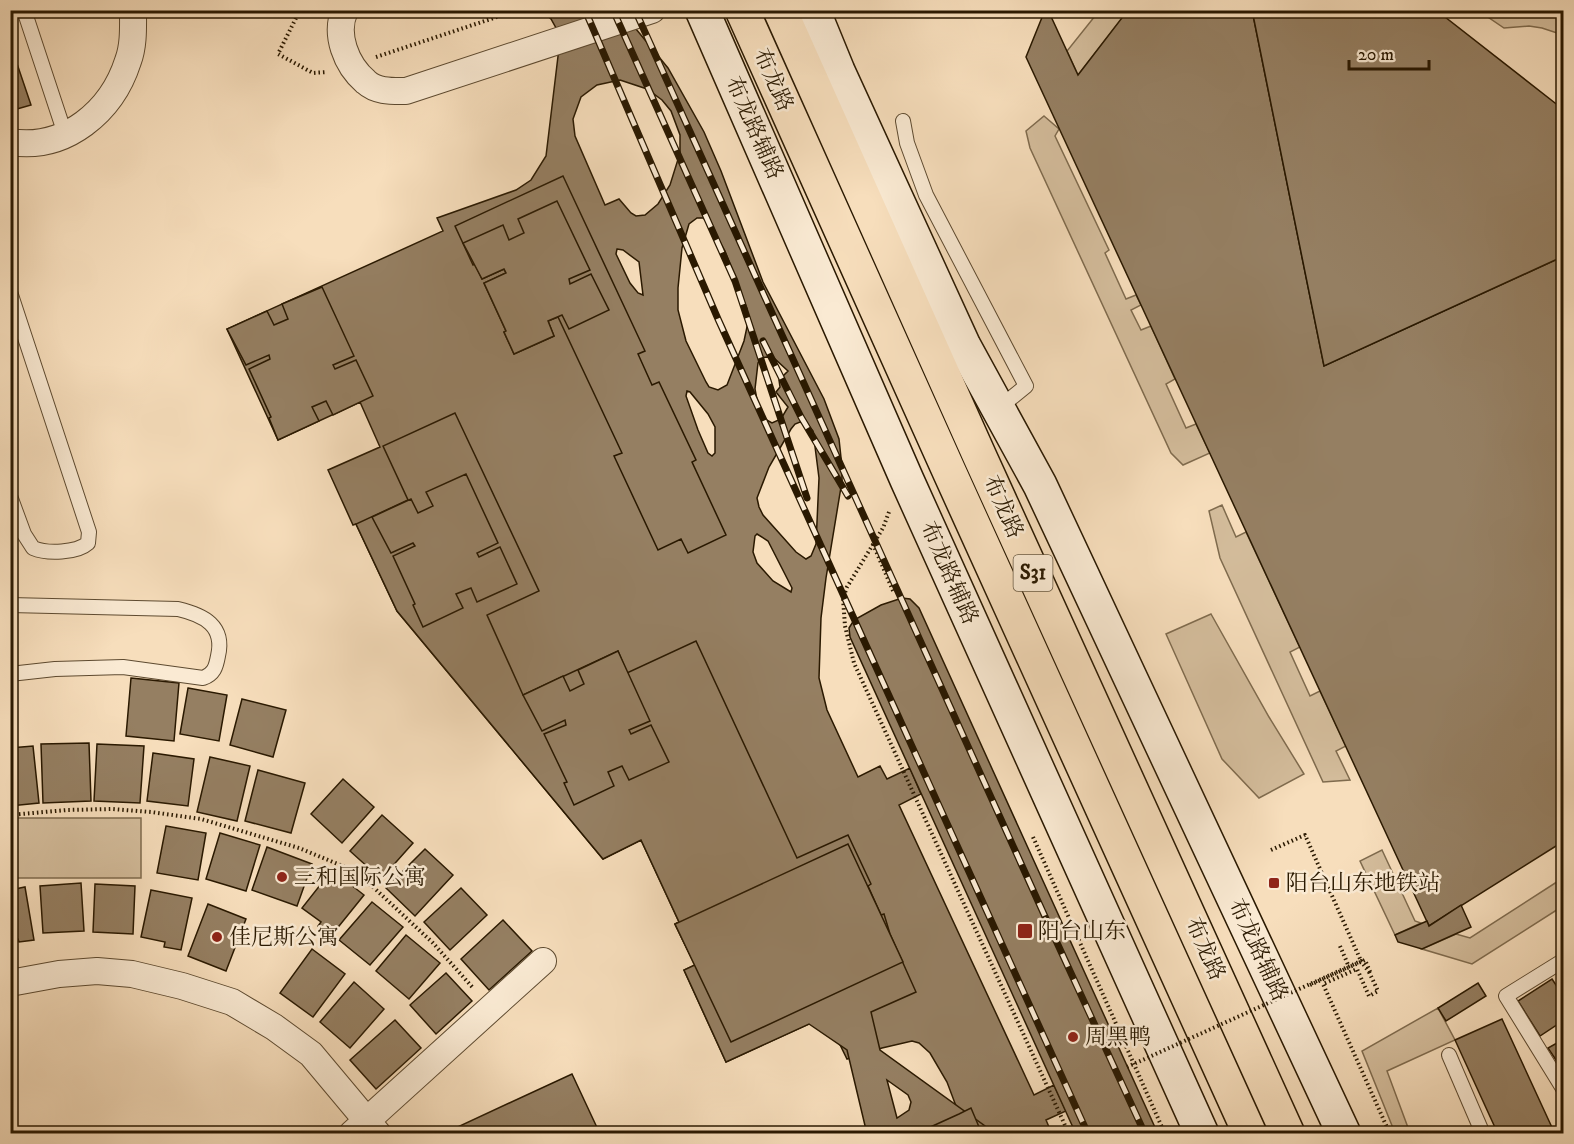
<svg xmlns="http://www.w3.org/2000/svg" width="1574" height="1144" font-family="'IM FELL DW Pica','Noto Serif SC',serif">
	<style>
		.green { fill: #d4bd9c; stroke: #7f6b4e; stroke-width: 1.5 }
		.building { fill: #957f62; stroke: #2a1901; stroke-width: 1.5; fill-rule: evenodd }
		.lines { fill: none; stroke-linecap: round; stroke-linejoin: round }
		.lane-casing { stroke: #5d4a30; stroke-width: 16 }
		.street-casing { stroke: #5d4a30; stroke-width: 28 }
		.secondary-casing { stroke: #2a1901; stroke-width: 36 }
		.primary-casing { stroke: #2a1901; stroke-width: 36 }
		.path { stroke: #2a1901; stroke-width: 4; stroke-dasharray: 1.5 3; stroke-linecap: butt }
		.lane { stroke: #faead3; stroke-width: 14 }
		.street { stroke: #faead3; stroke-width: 26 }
		.secondary { stroke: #faead3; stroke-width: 33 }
		.primary { stroke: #f7debc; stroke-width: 33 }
		.rail-casing { stroke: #2a1901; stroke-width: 7 }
		.rail { stroke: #faead3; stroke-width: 4.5; stroke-dasharray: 14; stroke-linecap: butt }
		.path-bridge { stroke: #2a1901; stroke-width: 4; stroke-dasharray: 1.5 3; stroke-linecap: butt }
		.poi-dot { fill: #8f2418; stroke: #faead3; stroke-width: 2 }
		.labels { text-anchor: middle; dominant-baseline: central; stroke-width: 5; stroke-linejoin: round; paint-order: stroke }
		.shield { fill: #faead3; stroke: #685840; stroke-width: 1.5 }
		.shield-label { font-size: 21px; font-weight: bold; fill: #2a1901 }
		.street-label { font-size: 22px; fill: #2a1901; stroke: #faead3 }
		.poi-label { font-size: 22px; fill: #2a1901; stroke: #faead3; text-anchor: start }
	</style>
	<rect width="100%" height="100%" fill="#f7debc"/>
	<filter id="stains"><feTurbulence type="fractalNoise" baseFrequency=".00333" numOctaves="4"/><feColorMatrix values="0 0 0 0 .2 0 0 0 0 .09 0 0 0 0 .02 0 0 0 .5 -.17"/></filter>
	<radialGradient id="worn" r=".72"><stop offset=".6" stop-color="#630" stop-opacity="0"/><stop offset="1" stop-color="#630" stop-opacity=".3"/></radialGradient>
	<g class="green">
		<polygon points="1099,11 1128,11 1078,75 1067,51"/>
		<polygon points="1479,11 1563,11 1563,35 1542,28 1529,26 1504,28"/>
		<polygon points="1044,116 1059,129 1055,136 1109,250 1105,253 1126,299 1136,295 1141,305 1131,310 1141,330 1151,326 1175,379 1166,384 1186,428 1196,424 1210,453 1183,465 1171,453 1030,148 1026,131"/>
		<polygon points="1222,505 1236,537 1246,532 1300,647 1290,652 1310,696 1320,691 1346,746 1336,751 1350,780 1323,782 1220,558 1209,511"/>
		<polygon points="1211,614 1269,717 1304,774 1259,798 1222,759 1166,634"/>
		<rect x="15" y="818" width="126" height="60"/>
		<polygon points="1382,850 1415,921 1421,923 1395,935 1360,861"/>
		<polygon points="1563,878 1563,906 1472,964 1422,949 1456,934 1470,938"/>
		<polygon points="1438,1008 1455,1040 1387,1071 1410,1133 1395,1133 1362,1051"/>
	</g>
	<g class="building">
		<path d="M541,10H617L636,29L668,68L704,132L721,171L763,282L824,399L839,439L842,467V481L826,578L821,618L819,678L827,710L858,777L880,766L887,779L910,768L921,794L899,805L1034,1095L1054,1085L1066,1111L1046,1120L1052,1134H915L959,1114L947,1082L930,1053L919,1043L912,1041L882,1048L847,1059L826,1016L726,1062L684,970L695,965L675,924L679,922L641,840L603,859L397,611L356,524L353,525L328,470L380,447L360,402L278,440L227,329L443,231L437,218L516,190L531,180L546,156L559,48L556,28L551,19ZM620,80L647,89L662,100L671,111L680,135V153L670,185L658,204L645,215L636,216L631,213L619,199L605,205L575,136L573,119L581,97L597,85ZM697,218H703L708,222L725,251L747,309V327L744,341L727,385L718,390L709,387L706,382L686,341L678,310V288L682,248L689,224ZM617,249L623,250L639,262L643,295L638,293L630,283L616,254ZM767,357L775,359L788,371L779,380L780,387L776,392L788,407L781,419L772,423L763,418L758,405L755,389L758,363L761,358ZM687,391L690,392L708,414L715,427V453L712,456L708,453L698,430L686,396ZM800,422L809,426L813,431L819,478L816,544L811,556L806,559L796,552L763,515L759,507L757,498L769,467L791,429L795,424ZM757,534L768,541L792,588L791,592L773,581L757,563L753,552L755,536Z"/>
		<polygon points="1045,10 1048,10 1078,75 1128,10 1252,10 1324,366 1564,256 1564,841 1429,926 1026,57"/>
		<polygon points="1252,10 1436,10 1564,110 1564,256 1324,366"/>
		<polygon points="10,43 31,105 10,111"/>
		<polygon points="563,176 645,351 638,354 652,385 659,382 696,460 692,462 726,535 688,553 681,539 658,550 614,456 622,453 558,317 548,321 554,336 514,354 504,332 506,331 484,283 506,273 504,269 482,279 475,264 473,265 455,226"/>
		<polygon points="557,201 590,270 569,279 570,284 591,274 609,310 569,329 562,315 548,321 554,336 514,354 504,332 506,331 484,283 506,273 504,269 482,279 463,243 503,225 509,240 524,233 518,219"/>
		<polygon points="322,287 354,356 333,365 335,369 356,360 373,396 333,415 326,401 312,407 319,421 278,440 269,418 271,417 249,369 270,359 269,355 246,365 227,329 267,311 274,325 288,319 282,304"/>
		<path d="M455,413L539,591L487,615L523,695L618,651L627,673L696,641L797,858L848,835L871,884L868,886L881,915L884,914L890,934L916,992L871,1012L880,1050L985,1126L987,1134H867L847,1050L809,1024L726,1062L684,970L695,965L675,924L679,922L641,840L603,859L397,611L356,524L408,500L383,446ZM887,1080L908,1095L911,1102L909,1110L897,1118Z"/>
		<polygon points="466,474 498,543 477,553 479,557 500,547 517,584 477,602 471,588 456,594 463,608 423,627 413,605 415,604 393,556 415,546 413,543 391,553 372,517 411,499 418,513 433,506 426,492"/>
		<polygon points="902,598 910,599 919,608 1158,1134 1076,1134 850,637 849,628 854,620 881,605"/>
		<polygon points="618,651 650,721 629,730 631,734 651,725 669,762 629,780 622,766 608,772 614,786 574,805 564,783 567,782 544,734 566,725 565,720 542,731 523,695 563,676 570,691 584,684 578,670"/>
		<polygon points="131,678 179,683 174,741 126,736"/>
		<polygon points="188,688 227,695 219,741 180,734"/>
		<polygon points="242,699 286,710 273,757 230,745"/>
		<polygon points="89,743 91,801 43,803 41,744"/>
		<polygon points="97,744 144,746 140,803 94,801"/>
		<polygon points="33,746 39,803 10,806 10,748"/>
		<polygon points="153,753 194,759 188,806 147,801"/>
		<polygon points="210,757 250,766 237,821 197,812"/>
		<polygon points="258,770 305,783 291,833 245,821"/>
		<polygon points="343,779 374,807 342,843 311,814"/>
		<polygon points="382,815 413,843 381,879 350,851"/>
		<polygon points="166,826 206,833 198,880 157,873"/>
		<polygon points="220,833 260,845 246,891 206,879"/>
		<polygon points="848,844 903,962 731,1042 675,924"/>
		<polygon points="267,847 312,864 297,906 252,890"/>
		<polygon points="425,849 453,875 415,916 386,888"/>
		<polygon points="332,870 364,895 331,936 318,926 321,922 302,908"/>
		<polygon points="81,883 84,931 43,933 40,886"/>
		<polygon points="95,884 135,886 133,934 93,932"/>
		<polygon points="25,887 34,940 19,942 18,939 10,940 10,890"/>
		<polygon points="461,888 487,915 450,950 424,922"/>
		<polygon points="151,890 192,898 181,950 164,947 165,942 141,937"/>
		<polygon points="372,902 403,927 370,965 339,940"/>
		<polygon points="208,904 246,919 226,971 188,956"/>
		<polygon points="1461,905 1471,927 1422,949 1398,942 1395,935 1427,921 1429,926"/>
		<polygon points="503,920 532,951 489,990 461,959"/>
		<polygon points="406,935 440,963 409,999 376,971"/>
		<polygon points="312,949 345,974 313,1017 280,993"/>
		<polygon points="446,973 472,1001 436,1034 410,1005"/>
		<polygon points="1552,979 1564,997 1564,1020 1540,1036 1518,1001"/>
		<polygon points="354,982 384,1009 350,1048 320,1022"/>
		<polygon points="1478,983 1486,996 1446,1021 1438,1008"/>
		<polygon points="1502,1019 1555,1134 1498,1134 1455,1040"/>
		<polygon points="395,1020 421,1048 376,1089 350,1060"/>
		<polygon points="1564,1039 1564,1072 1548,1048"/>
		<polygon points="572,1074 600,1134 453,1134 451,1130"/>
		<polygon points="971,1108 982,1134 915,1134 959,1114"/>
	</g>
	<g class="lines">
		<defs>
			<g id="lane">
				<polyline points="24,10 65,134"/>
				<polyline points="903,121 907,143 926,195 1026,386 999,408"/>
				<path d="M10,292L89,532L88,543C77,553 47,554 33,548L24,534L10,496"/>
				<path d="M10,605L178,609C204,615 225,626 218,656C216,667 214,674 203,678L123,667L55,669L10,674"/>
				<polyline points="1564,960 1506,996 1564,1090"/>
				<polyline points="1449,1055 1483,1134"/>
			</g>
			<g id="street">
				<path d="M345,10C334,34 346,65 366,82C377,92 392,91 406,91L652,10"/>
				<path d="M10,142C66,151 112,111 128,61C134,45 133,27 133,10"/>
				<polyline points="10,983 59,974 97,971 132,974 182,986 232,1002 274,1027 311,1054 378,1134"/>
				<polyline points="352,1134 543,961"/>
			</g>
			<g id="secondary">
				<polyline points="702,10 907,480 1202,1134"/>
				<polyline points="813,10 838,71 964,346 1040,485 1344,1134"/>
			</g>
			<g id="primary">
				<polyline points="742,10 949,471 1250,1134"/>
				<polyline points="780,10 980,457 1288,1134"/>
			</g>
		</defs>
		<use href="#lane" class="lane-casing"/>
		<use href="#street" class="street-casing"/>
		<use href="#secondary" class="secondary-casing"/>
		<use href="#primary" class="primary-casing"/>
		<g class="path">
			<polyline points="298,10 299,12 278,54 313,73 327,72"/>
			<polyline points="376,57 518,10"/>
			<polyline points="889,512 883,528 847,587 843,598 845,626 854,663 1069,1134"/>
			<polyline points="873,544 894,593"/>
			<polyline points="10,815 67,810 112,809 151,812 201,819 299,848 345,867 372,886 433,943 474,989"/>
			<polyline points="1033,837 1165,1134"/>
			<polyline points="1271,850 1305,835 1361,961"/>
			<polyline points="1340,946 1349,967"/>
			<polyline points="1369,972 1378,991 1369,996 1357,969 1323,984 1390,1134"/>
			<polyline points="1310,985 1365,960 1371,974"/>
		</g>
		<use href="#lane" class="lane"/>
		<use href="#street" class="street"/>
		<use href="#secondary" class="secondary"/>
		<use href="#primary" class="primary"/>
		<defs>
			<g id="rail">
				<polyline points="585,10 718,319 1088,1134"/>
				<polyline points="613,10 735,281 807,498"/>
				<polyline points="635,10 1047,921 1145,1134"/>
				<polyline points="763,341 801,417 848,496"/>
			</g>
		</defs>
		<use href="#rail" class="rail-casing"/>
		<use href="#rail" class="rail"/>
		<polyline class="path-bridge" points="1127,1067 1361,961 1369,972"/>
	</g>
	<g class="poi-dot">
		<circle cx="282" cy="877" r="6"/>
		<rect x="1268" y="877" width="12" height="12" rx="3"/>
		<rect x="1017" y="923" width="16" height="16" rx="3"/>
		<circle cx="217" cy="937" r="6"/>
		<circle cx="1073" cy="1037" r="6"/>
	</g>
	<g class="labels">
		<rect class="shield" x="1013.5" y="555" width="39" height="36" rx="4.5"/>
		<g class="shield-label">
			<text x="1033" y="573">S31</text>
		</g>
		<g class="street-label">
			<text transform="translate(773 80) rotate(66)">布龙路</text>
			<text transform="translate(754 128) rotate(66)">布龙路辅路</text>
			<text transform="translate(1003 507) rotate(66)">布龙路</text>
			<text transform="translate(949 573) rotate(66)">布龙路辅路</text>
			<text transform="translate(1205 949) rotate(66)">布龙路</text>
			<text transform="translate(1258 950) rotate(65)">布龙路辅路</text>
		</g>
		<g class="poi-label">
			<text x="294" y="877">三和国际公寓</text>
			<text x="1286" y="883">阳台山东地铁站</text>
			<text x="1038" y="931">阳台山东</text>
			<text x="229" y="937">佳尼斯公寓</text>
			<text x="1085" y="1037">周黑鸭</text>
		</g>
	</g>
	<rect width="1574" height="1144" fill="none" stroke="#f7debc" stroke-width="36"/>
	<rect x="12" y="12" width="1550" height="1120" fill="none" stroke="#2a1901" stroke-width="3"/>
	<rect x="18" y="18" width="1538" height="1108" fill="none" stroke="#2a1901" stroke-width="1.5"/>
	<path d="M1349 60v9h80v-9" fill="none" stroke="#2a1901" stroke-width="3"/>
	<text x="1358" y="60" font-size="18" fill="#2a1901" stroke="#faead3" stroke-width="4.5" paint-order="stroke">20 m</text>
	<rect width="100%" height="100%" filter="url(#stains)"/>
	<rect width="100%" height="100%" fill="url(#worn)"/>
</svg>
